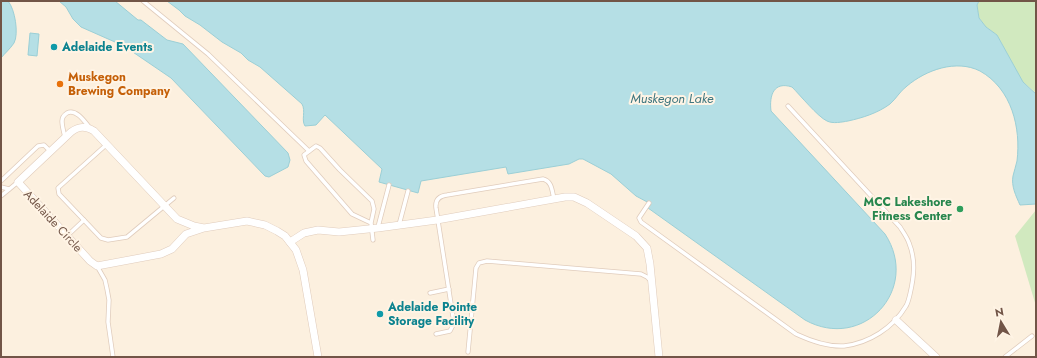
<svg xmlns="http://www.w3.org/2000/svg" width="1037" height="358" font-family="Jost,sans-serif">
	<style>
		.green { fill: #d1e9bf }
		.water { fill: #b5dfe5; stroke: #9bcfd6 }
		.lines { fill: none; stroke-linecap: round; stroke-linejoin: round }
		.lane-casing { stroke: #e0ccbc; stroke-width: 5 }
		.street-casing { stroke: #e0ccbc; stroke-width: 8 }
		.lane { stroke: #fff; stroke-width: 3.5 }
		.street { stroke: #fff; stroke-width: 7 }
		.culture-dot { fill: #0f9aa8; stroke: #fff4e5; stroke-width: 1.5 }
		.food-dot { fill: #e8710a; stroke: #fff4e5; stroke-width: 1.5 }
		.leisure-dot { fill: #2e9e5b; stroke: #fff4e5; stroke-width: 1.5 }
		.labels { text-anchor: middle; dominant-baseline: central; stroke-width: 4; stroke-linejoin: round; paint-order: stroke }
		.culture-label { font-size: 12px; font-weight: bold; fill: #0d838f; stroke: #fff4e5; text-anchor: start }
		.food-label { font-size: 12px; font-weight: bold; fill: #c56008; stroke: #fff4e5; text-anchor: start }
		.leisure-label { font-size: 12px; font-weight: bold; fill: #27864d; stroke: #fff4e5; text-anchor: end }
		.street-label { font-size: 12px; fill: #725547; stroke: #fff4e5 }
		.water-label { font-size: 13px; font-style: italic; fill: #3f767f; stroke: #fff4e5 }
	</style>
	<rect width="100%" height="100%" fill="#fcf0df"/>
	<g class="green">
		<polygon points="979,1 1036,1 1036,93 1022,81 997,35 986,27 979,18 977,5"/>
		<polygon points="1036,210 1036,306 1015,236"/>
	</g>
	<g class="water">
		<path d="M1,1H8C15,9 19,34 14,43C10,49 5,53 1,58Z"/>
		<polygon points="59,1 115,1 138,20 141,20 167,40 183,44 288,153 290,160 288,167 269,177 265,176 171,78 124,46 81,27 73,19 66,7"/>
		<path d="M167,1H979L977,5L979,18L986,27L997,35L1023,82L1036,94V204L1020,205C1016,196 1011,186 1013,176C1014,171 1016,166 1017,161C1021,128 1012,89 980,71C956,59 926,70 907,86C900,91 896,99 890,104C878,113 862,118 848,121C842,122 833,124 827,121C818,117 800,95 792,87C774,81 769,95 771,111L885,234C921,289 863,352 805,320L648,208L651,204L636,196L611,174L583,159H579L569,164L508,174L506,167L421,181L418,193L379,182L382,169L325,115L316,125L305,126C301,120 306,111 302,104L260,67L248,60L241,53L222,42L200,25L185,16L179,10Z"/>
		<polygon points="30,33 39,34 37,56 28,55"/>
	</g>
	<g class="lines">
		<defs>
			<g id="lane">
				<polyline points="143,1 208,54 309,151"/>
				<path d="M65,138C64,132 62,127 62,121C62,118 64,115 67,113C76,108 85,122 90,128"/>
				<polyline points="106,145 58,188 59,194 101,238 108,240 127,237 174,198"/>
				<polyline points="1,181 38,146 44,145 50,151"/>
				<polyline points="1,187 9,189"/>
				<polyline points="1,196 18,182"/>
				<path d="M649,203L639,218L641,222L796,334C811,341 827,347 844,346C869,343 893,328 906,306C908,303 909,298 910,294C914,277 916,260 909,243C907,237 903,232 900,227L788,106"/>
				<polyline points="371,223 352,214 306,161 304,155 316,146 320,148 340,170 372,201 374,209 371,223 373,240"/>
				<polyline points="399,225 408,191"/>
				<polyline points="378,227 389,185"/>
				<polyline points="67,236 84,220"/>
				<polyline points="97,266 105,280 107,289 109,300 108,322 113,357"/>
				<polyline points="430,293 449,289"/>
				<path d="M436,334L450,331L454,323L436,208C435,200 439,196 447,195L543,179C552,181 552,191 554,199"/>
				<polyline points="468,352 476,268 479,263 487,261 641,274 647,277 651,281"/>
				<polyline points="1005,357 1032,336"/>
			</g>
			<g id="street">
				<path d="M204,228L194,226L177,219L94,131C85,126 79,126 71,132L18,182L90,261L97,266L161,254L172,249L186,234L204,228L247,221L265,225L277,231L285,236L296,250L303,270L318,357"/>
				<polyline points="290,242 304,233 318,230 339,232 378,228 437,220 565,197 574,197 587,203 636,236 647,248 650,264 659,357"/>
				<polyline points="896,320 936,357"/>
			</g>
		</defs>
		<use href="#lane" class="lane-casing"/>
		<use href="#street" class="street-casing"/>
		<use href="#lane" class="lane"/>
		<use href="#street" class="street"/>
	</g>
	<g class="culture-dot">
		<circle cx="54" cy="47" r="4"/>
		<circle cx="380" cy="314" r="4"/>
	</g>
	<circle class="food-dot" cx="60" cy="84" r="4"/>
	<circle class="leisure-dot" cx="960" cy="209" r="4"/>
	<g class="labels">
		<g class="culture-label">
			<text x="62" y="47">Adelaide Events</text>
			<text x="388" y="307">Adelaide Pointe<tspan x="388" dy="14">Storage Facility</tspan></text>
		</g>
		<g class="food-label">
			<text x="68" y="77">Muskegon<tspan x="68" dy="14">Brewing Company</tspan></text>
		</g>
		<g class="leisure-label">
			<text x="952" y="202">MCC Lakeshore<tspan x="952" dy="14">Fitness Center</tspan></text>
		</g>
		<g class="street-label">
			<text transform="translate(53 221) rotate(47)">Adelaide Circle</text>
		</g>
		<g class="water-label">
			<text x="672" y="98">Muskegon Lake</text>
		</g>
	</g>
	<rect width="1037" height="358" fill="none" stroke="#725547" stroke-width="4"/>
	<g transform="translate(1001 322) rotate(350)" stroke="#fff4e5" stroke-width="3" paint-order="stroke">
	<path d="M0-3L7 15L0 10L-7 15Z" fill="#725547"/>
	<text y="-6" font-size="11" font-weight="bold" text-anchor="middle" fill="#725547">N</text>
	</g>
</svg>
